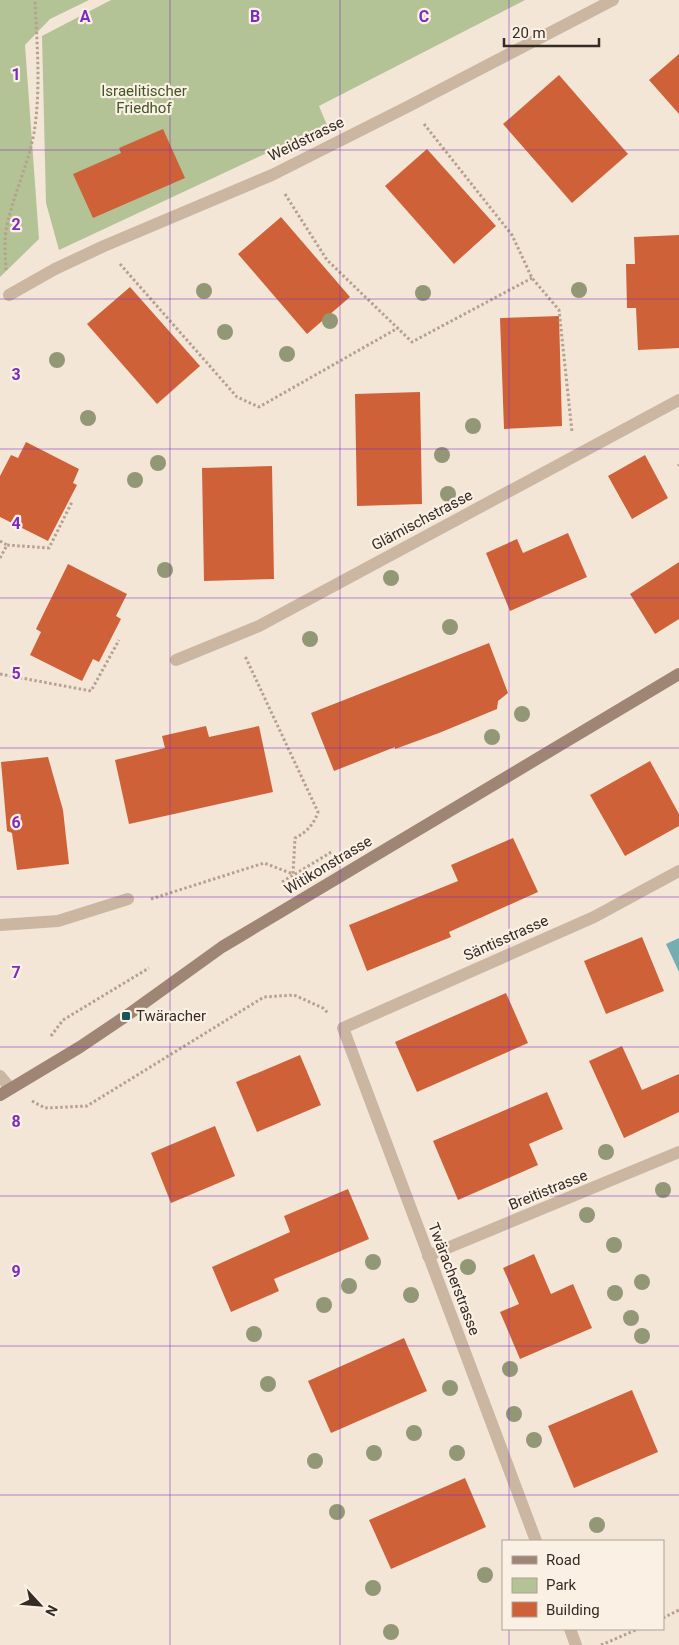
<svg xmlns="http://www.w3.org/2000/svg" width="679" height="1645" font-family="Roboto,sans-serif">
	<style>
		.green { fill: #b3c396 }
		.water { fill: #74aeb2 }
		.building { fill: #cf6139 }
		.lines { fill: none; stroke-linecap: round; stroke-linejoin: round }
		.path { stroke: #b7a08d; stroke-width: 3; stroke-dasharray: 2.5 2.5; stroke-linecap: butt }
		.street { stroke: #cbb6a2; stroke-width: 12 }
		.secondary { stroke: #9f8574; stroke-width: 12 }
		.tree { fill: #929776 }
		.grid { fill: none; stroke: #7b2cbf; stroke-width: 1; stroke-opacity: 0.55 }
		.poi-dot { fill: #18545a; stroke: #faf0e4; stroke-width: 2 }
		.labels { text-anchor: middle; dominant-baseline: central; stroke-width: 4.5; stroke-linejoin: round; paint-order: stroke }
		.park-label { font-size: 15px; fill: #435627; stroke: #faf0e4 }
		.street-label { font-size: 15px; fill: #362b25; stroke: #faf0e4 }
		.poi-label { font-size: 15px; fill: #362b25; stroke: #faf0e4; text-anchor: start }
		.grid-label { font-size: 16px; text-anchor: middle; font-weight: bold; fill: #7b2cbf; stroke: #faf0e4; stroke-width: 4.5; stroke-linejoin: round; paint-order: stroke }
	</style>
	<rect width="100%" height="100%" fill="#f3e6d7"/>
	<g class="green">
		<polygon points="0,0 89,0 50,19 25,45 39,239 0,277"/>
		<polygon points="111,0 525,0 319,106 327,125 59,250 46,203 42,36"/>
	</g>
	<polygon class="water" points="679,938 679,972 666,944"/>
	<g class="building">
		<polygon points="679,54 679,114 649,80"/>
		<polygon points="559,75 628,154 572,203 503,124"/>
		<polygon points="163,129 185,178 93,218 73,174 121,153 119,148"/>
		<polygon points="427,149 496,226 454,264 385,186"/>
		<polygon points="281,217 350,297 307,334 238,254"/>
		<polygon points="679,235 679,348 638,350 636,308 627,308 626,264 635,264 634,237"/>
		<polygon points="130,287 200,366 157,404 87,324"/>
		<polygon points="559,316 562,426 504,429 500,318"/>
		<polygon points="420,392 422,504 357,506 355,394"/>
		<polygon points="26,442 79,469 73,483 77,485 48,541 0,517 0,476 11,455 18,458"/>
		<polygon points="645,455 668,498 632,519 608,476"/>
		<polygon points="272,466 274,579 204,581 202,468"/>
		<polygon points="568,533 587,577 510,611 486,553 517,539 523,553"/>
		<polygon points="679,562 679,619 655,634 630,594"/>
		<polygon points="68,564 127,594 116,616 121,619 99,662 93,659 82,681 30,655 41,632 36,629"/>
		<polygon points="489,643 508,693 498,701 497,709 439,733 395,749 395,747 334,771 311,713"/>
		<polygon points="206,726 209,737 259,726 273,792 129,824 115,760 165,748 162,736"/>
		<polygon points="48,757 63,810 69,864 17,870 12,833 7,831 1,762"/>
		<polygon points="650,761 679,814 679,826 625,856 590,795"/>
		<polygon points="513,838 538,892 449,932 451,937 367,971 349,925 458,881 451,865"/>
		<polygon points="642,937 664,991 606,1014 584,961"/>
		<polygon points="506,993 528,1043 417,1092 395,1042"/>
		<polygon points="622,1046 642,1090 679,1074 679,1112 624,1138 589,1061"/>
		<polygon points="300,1055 321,1105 257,1132 236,1082"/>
		<polygon points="547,1092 563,1129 529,1144 538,1165 458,1200 433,1141"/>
		<polygon points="215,1126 235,1176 171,1203 151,1153"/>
		<polygon points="348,1189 369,1239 274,1279 279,1291 231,1312 212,1267 290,1232 284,1216"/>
		<polygon points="534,1254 551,1294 573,1284 592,1328 520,1359 500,1312 519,1304 503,1268"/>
		<polygon points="404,1338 427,1391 331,1433 308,1381"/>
		<polygon points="632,1390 658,1452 574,1488 548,1426"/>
		<polygon points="465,1478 486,1527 391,1569 369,1520"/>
	</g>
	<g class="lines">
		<g class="path">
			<polyline points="424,124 512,235 532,278 559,310 572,432"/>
			<polyline points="285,194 327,260 412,342 532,278"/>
			<polyline points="120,264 237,397 259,407 398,328"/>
			<path d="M6,270C5,255 4,239 7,225C14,193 28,165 34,133C41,89 37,44 35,0"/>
			<polyline points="678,466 679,465"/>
			<polyline points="0,541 7,545"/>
			<polyline points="0,558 7,545 49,548 72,502"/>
			<polyline points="0,674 91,691 119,640"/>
			<polyline points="282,882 333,851"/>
			<path d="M151,899L264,863L293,874L295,838C307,832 314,824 318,812L245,656"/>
			<polyline points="51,1036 63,1020 149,968"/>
			<polyline points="32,1101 45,1108 87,1106 264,997 294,995 323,1008 328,1013"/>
			<polyline points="663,1618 679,1610"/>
			<polyline points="601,1645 638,1629"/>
		</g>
		<g class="street">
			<polyline points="9,295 55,269 104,246 272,175 409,106 613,0"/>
			<polyline points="176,660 259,626 679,400"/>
			<polyline points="0,925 58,921 128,899"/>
			<polyline points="0,1076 10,1088"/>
			<polyline points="428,1256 679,1152"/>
			<polyline points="536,1541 343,1028 594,917 679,871"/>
			<polyline points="570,1629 576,1645"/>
		</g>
		<polyline class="secondary" points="0,1095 80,1047 126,1016 222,947 679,674"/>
	</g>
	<g class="tree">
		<circle cx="579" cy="290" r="8"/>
		<circle cx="204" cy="291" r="8"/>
		<circle cx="423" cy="293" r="8"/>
		<circle cx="330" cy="321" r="8"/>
		<circle cx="225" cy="332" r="8"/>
		<circle cx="287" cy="354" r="8"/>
		<circle cx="57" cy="360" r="8"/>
		<circle cx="88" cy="418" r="8"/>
		<circle cx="473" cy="426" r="8"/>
		<circle cx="442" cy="455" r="8"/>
		<circle cx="158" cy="463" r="8"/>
		<circle cx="135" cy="480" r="8"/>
		<circle cx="448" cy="494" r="8"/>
		<circle cx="165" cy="570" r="8"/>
		<circle cx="391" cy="578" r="8"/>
		<circle cx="450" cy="627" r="8"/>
		<circle cx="310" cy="639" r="8"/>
		<circle cx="522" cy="714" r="8"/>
		<circle cx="492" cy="737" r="8"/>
		<circle cx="606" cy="1152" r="8"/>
		<circle cx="663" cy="1190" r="8"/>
		<circle cx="587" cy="1215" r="8"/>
		<circle cx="614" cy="1245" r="8"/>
		<circle cx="373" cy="1262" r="8"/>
		<circle cx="468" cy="1267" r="8"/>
		<circle cx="642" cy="1282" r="8"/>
		<circle cx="349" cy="1286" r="8"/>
		<circle cx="615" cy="1293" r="8"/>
		<circle cx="411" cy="1295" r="8"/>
		<circle cx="324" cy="1305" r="8"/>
		<circle cx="631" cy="1318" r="8"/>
		<circle cx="254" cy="1334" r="8"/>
		<circle cx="642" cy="1336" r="8"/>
		<circle cx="510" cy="1369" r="8"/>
		<circle cx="268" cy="1384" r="8"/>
		<circle cx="450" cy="1388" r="8"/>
		<circle cx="514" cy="1414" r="8"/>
		<circle cx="414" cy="1433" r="8"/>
		<circle cx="534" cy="1440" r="8"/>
		<circle cx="374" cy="1453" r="8"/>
		<circle cx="457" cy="1453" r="8"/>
		<circle cx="315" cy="1461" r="8"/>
		<circle cx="337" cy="1512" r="8"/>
		<circle cx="597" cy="1525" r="8"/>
		<circle cx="485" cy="1575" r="8"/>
		<circle cx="373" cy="1588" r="8"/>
		<circle cx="391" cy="1632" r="8"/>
	</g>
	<path class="grid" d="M170,0V1645M340,0V1645M509,0V1541M0,150H679M0,299H679M0,449H679M0,598H679M0,748H679M0,897H679M0,1047H679M0,1196H679M0,1346H679M0,1495H679M509,1629V1645"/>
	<rect class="poi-dot" x="121" y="1011" width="10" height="10" rx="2.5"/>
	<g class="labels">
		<g class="park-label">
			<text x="144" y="91">Israelitischer<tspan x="144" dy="17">Friedhof</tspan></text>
		</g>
		<g class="street-label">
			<text transform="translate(306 139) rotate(-26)">Weidstrasse</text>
			<text transform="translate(422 520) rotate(-28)">Glärnischstrasse</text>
			<text transform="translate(328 865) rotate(-31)">Witikonstrasse</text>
			<text transform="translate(506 938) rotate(-24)">Säntisstrasse</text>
			<text transform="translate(548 1190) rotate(-22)">Breitistrasse</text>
			<text transform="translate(454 1279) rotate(69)">Twäracherstrasse</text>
		</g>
		<g class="poi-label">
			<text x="136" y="1016">Twäracher</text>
		</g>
	</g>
	<g class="grid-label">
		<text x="85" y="22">A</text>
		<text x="255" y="22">B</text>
		<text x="424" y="22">C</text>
		<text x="16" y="80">1</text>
		<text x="16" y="230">2</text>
		<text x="16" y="380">3</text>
		<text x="16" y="529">4</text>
		<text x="16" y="679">5</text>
		<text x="16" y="828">6</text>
		<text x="16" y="978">7</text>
		<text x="16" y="1127">8</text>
		<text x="16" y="1277">9</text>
	</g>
	<rect x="502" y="1540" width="162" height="90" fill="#faf0e4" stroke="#aca198"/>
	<rect x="512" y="1556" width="25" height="8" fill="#9f8574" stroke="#aca198"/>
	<text x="546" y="1565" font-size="15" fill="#362b25">Road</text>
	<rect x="512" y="1578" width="25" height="15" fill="#b3c396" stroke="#aca198"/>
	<text x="546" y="1590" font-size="15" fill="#362b25">Park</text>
	<rect x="512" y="1602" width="25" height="15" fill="#cf6139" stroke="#aca198"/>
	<text x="546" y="1615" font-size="15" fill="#362b25">Building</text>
	<g transform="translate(40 1605) rotate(116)" stroke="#faf0e4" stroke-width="4" paint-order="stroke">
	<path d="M0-4L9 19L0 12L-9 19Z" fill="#362b25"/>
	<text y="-8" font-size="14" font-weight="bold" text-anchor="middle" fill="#362b25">N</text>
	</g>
	<path d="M504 38v8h95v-8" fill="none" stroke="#362b25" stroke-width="2.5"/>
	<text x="512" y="38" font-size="15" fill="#362b25" stroke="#faf0e4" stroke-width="4" paint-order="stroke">20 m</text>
</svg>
